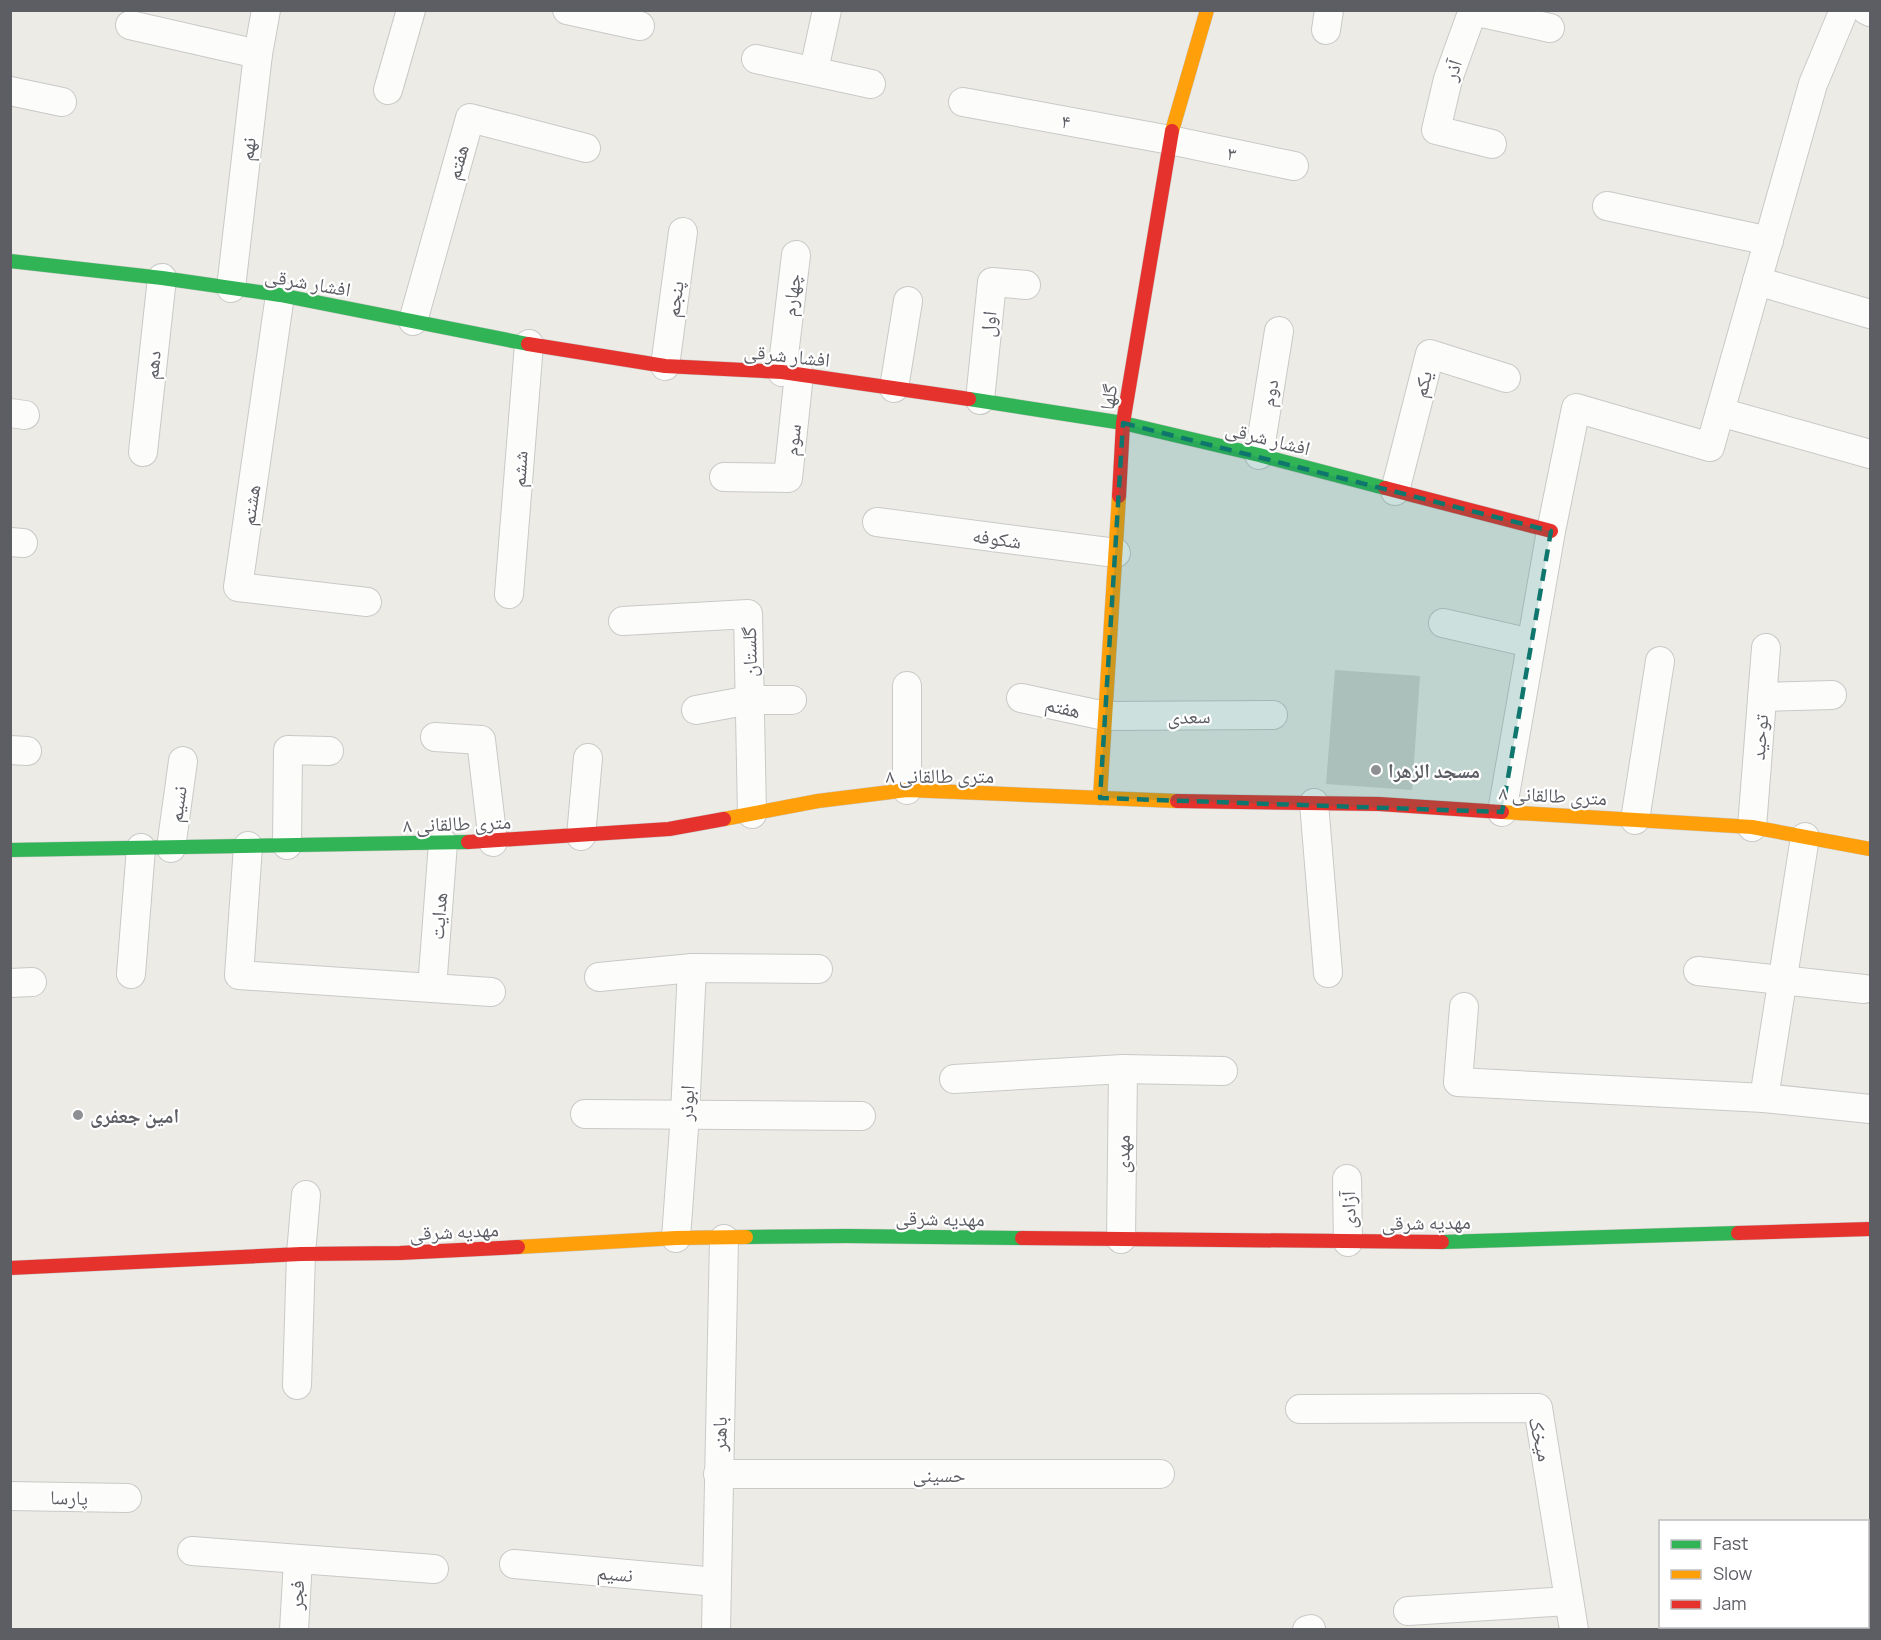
<svg xmlns="http://www.w3.org/2000/svg" width="1881" height="1640" font-family="Manrope,'Noto Naskh Arabic',sans-serif">
	<style>
		.building { fill: #d2d2cf }
		.lines { fill: none; stroke-linecap: round; stroke-linejoin: round }
		.street-casing { stroke: #c9c9c8; stroke-width: 30 }
		.fast-casing { stroke: #c9c8c7; stroke-width: 15 }
		.slow-casing { stroke: #c9c8c7; stroke-width: 15 }
		.jam-casing { stroke: #c9c8c7; stroke-width: 15 }
		.street { stroke: #fcfcfb; stroke-width: 28 }
		.fast { stroke: #30b455; stroke-width: 14 }
		.slow { stroke: #ff9f0a; stroke-width: 14 }
		.jam { stroke: #e5322d; stroke-width: 14 }
		.marked { fill: #0f766e; fill-opacity: 0.2; stroke: #0f766e; stroke-width: 4.5; stroke-dasharray: 12 8; stroke-linejoin: round }
		.poi-dot { fill: #8e8f92; stroke: #fff; stroke-width: 2 }
		.labels { text-anchor: middle; dominant-baseline: central; stroke-width: 4.5; stroke-linejoin: round; paint-order: stroke }
		.street-label { font-size: 20px; fill: #5c5e64; stroke: #fff }
		.poi-label { font-size: 20px; font-weight: bold; fill: #5c5e64; stroke: #fff; text-anchor: start }
	</style>
	<rect width="100%" height="100%" fill="#ecebe6"/>
	<polygon class="building" points="1335,670 1420,676 1412,790 1326,784"/>
	<g class="lines">
		<defs>
			<g id="street">
				<polyline points="567,10 640,26"/>
				<polyline points="1473,10 1448,79 1436,130 1492,144"/>
				<polyline points="1866,10 1870,12"/>
				<polyline points="1473,11 1550,28"/>
				<polyline points="130,25 258,54"/>
				<polyline points="1326,30 1329,10"/>
				<polyline points="756,59 871,84"/>
				<polyline points="814,70 827,10"/>
				<polyline points="388,90 411,10"/>
				<polyline points="10,91 62,102"/>
				<polyline points="963,102 1170,140 1294,166"/>
				<polyline points="1607,206 1769,241"/>
				<polyline points="1757,281 1870,314"/>
				<polyline points="231,288 258,54 266,10"/>
				<polyline points="280,295 238,587 367,602"/>
				<polyline points="413,321 470,118 586,148"/>
				<polyline points="665,366 683,232"/>
				<polyline points="782,372 796,255"/>
				<polyline points="894,388 908,301"/>
				<polyline points="980,400 992,282 1026,285"/>
				<polyline points="1720,412 1870,454"/>
				<polyline points="10,413 25,415"/>
				<polyline points="143,452 162,278"/>
				<polyline points="1259,455 1279,331"/>
				<polyline points="724,477 788,478 799,374"/>
				<polyline points="1395,491 1430,354 1506,378"/>
				<polyline points="877,522 1116,553"/>
				<polyline points="10,542 23,543"/>
				<polyline points="509,594 529,344"/>
				<polyline points="623,621 748,614 752,814"/>
				<polyline points="1443,623 1531,643"/>
				<polyline points="907,686 907,790"/>
				<polyline points="1762,697 1832,695"/>
				<polyline points="1021,698 1105,716 1273,715"/>
				<polyline points="696,710 750,700 792,700"/>
				<polyline points="435,737 481,740 493,842"/>
				<polyline points="10,750 27,751"/>
				<polyline points="1314,803 1328,973"/>
				<polyline points="1502,812 1551,531 1576,408 1710,447 1813,84 1844,10"/>
				<polyline points="1635,820 1660,661"/>
				<polyline points="1752,827 1766,648"/>
				<polyline points="581,836 588,758"/>
				<polyline points="287,845 288,750 329,751"/>
				<polyline points="248,846 239,975 491,992"/>
				<polyline points="171,848 183,761"/>
				<polyline points="1698,971 1864,989"/>
				<polyline points="131,974 141,848"/>
				<polyline points="599,977 692,968 818,969"/>
				<polyline points="10,983 32,982"/>
				<polyline points="432,988 443,843"/>
				<polyline points="1464,1007 1458,1082 1764,1098 1870,1109"/>
				<polyline points="954,1079 1123,1069 1223,1071"/>
				<polyline points="1764,1098 1805,837"/>
				<polyline points="585,1114 861,1116"/>
				<polyline points="1347,1179 1348,1242"/>
				<polyline points="676,1238 685,1114 692,968"/>
				<polyline points="1121,1239 1123,1069"/>
				<polyline points="297,1385 301,1254 306,1195"/>
				<polyline points="1300,1409 1538,1408 1574,1630"/>
				<polyline points="718,1474 1160,1474"/>
				<polyline points="10,1496 127,1498"/>
				<polyline points="192,1551 434,1569"/>
				<polyline points="514,1564 717,1582"/>
				<polyline points="1408,1611 1569,1601"/>
				<polyline points="1839,1626 1839,1630"/>
				<polyline points="294,1630 298,1560"/>
				<polyline points="716,1630 724,1239"/>
				<polyline points="1307,1630 1311,1629"/>
			</g>
			<g id="fast">
				<polyline points="10,261 162,278 280,295 528,344"/>
				<polyline points="969,399 1123,423 1259,455 1385,488"/>
				<polyline points="10,850 468,842"/>
				<polyline points="746,1237 847,1236 1022,1238"/>
				<polyline points="1442,1242 1738,1233"/>
			</g>
			<g id="slow">
				<polyline points="1172,131 1207,10"/>
				<polyline points="1100,798 1119,496"/>
				<polyline points="1502,812 1752,827 1870,849"/>
				<polyline points="724,819 818,801 907,790 1177,801"/>
				<polyline points="518,1247 676,1238 746,1237"/>
			</g>
			<g id="jam">
				<polyline points="528,344 665,366 782,372 969,399"/>
				<polyline points="1385,488 1551,531"/>
				<polyline points="1119,496 1123,423 1172,131"/>
				<polyline points="1177,801 1379,804 1502,812"/>
				<polyline points="468,842 669,829 724,819"/>
				<polyline points="1738,1233 1870,1229"/>
				<polyline points="1022,1238 1442,1242"/>
				<polyline points="10,1268 301,1254 400,1253 518,1247"/>
			</g>
		</defs>
		<use href="#street" class="street-casing"/>
		<use href="#fast" class="fast-casing"/>
		<use href="#slow" class="slow-casing"/>
		<use href="#jam" class="jam-casing"/>
		<use href="#street" class="street"/>
		<use href="#fast" class="fast"/>
		<use href="#slow" class="slow"/>
		<use href="#jam" class="jam"/>
	</g>
	<path class="marked" d="M1123,423L1551,531L1502,812L1100,798Z"/>
	<g class="poi-dot">
		<circle cx="1376" cy="770" r="6"/>
		<circle cx="78" cy="1115" r="6"/>
	</g>
	<g class="labels">
		<g class="street-label">
			<text transform="translate(1452 70) rotate(-72)">آذر</text>
			<text transform="translate(1066 121) rotate(10)">۴</text>
			<text transform="translate(247 149) rotate(-83)">نهم</text>
			<text transform="translate(1232 153) rotate(12)">۳</text>
			<text transform="translate(457 162) rotate(-74)">هفتم</text>
			<text transform="translate(308 282) rotate(10)">افشار شرقی</text>
			<text transform="translate(791 295) rotate(-83)">چهارم</text>
			<text transform="translate(674 299) rotate(-82)">پنجم</text>
			<text transform="translate(988 324) rotate(-84)">اول</text>
			<text transform="translate(787 355) rotate(6)">افشار شرقی</text>
			<text transform="translate(152 365) rotate(-84)">دهم</text>
			<text transform="translate(1422 384) rotate(-76)">یکم</text>
			<text transform="translate(1269 393) rotate(-81)">دوم</text>
			<text transform="translate(1108 397) rotate(-81)">گلها</text>
			<text transform="translate(1268 438) rotate(14)">افشار شرقی</text>
			<text transform="translate(792 440) rotate(-84)">سوم</text>
			<text transform="translate(519 469) rotate(-86)">ششم</text>
			<text transform="translate(250 505) rotate(-82)">هشتم</text>
			<text transform="translate(997 538) rotate(8)">شکوفه</text>
			<text transform="translate(749 652) rotate(-91)">گلستان</text>
			<text transform="translate(1063 707) rotate(13)">هفتم</text>
			<text transform="translate(1189 716) rotate(-1)">سعدی</text>
			<text transform="translate(1759 737) rotate(-85)">توحید</text>
			<text x="940" y="775">۸ متری طالقانی</text>
			<text transform="translate(1553 795) rotate(3)">۸ متری طالقانی</text>
			<text transform="translate(177 804) rotate(-82)">نسیم</text>
			<text transform="translate(457 823) rotate(-2)">۸ متری طالقانی</text>
			<text transform="translate(438 916) rotate(-86)">هدایت</text>
			<text transform="translate(686 1103) rotate(-87)">ابوذر</text>
			<text transform="translate(1122 1154) rotate(-89)">مهدی</text>
			<text transform="translate(1348 1210) rotate(-91)">آزادی</text>
			<text transform="translate(940 1218) rotate(1)">مهدیه شرقی</text>
			<text transform="translate(1426 1222) rotate(-1)">مهدیه شرقی</text>
			<text transform="translate(454 1231) rotate(-3)">مهدیه شرقی</text>
			<text transform="translate(719 1434) rotate(-89)">باهنر</text>
			<text transform="translate(1541 1439) rotate(77)">میخک</text>
			<text x="939" y="1474">حسینی</text>
			<text transform="translate(69 1497) rotate(1)">پارسا</text>
			<text transform="translate(615 1573) rotate(5)">نسیم</text>
			<text transform="translate(296 1595) rotate(-87)">فجر</text>
		</g>
		<g class="poi-label">
			<text x="1388" y="770">مسجد الزهرا</text>
			<text x="90" y="1115">امین جعفری</text>
		</g>
	</g>
	<rect width="1881" height="1640" fill="none" stroke="#5c5e64" stroke-width="24"/>
	<rect x="1659" y="1520" width="210" height="108" fill="#ffffff" stroke="#bebfc1" stroke-width="1.5"/>
	<rect x="1671" y="1540" width="30" height="9" fill="#30b455" stroke="#bebfc1" stroke-width="1.5"/>
	<text x="1713" y="1550" font-size="18" fill="#5c5e64">Fast</text>
	<rect x="1671" y="1570" width="30" height="9" fill="#ff9f0a" stroke="#bebfc1" stroke-width="1.5"/>
	<text x="1713" y="1580" font-size="18" fill="#5c5e64">Slow</text>
	<rect x="1671" y="1600" width="30" height="9" fill="#e5322d" stroke="#bebfc1" stroke-width="1.5"/>
	<text x="1713" y="1610" font-size="18" fill="#5c5e64">Jam</text>
</svg>
